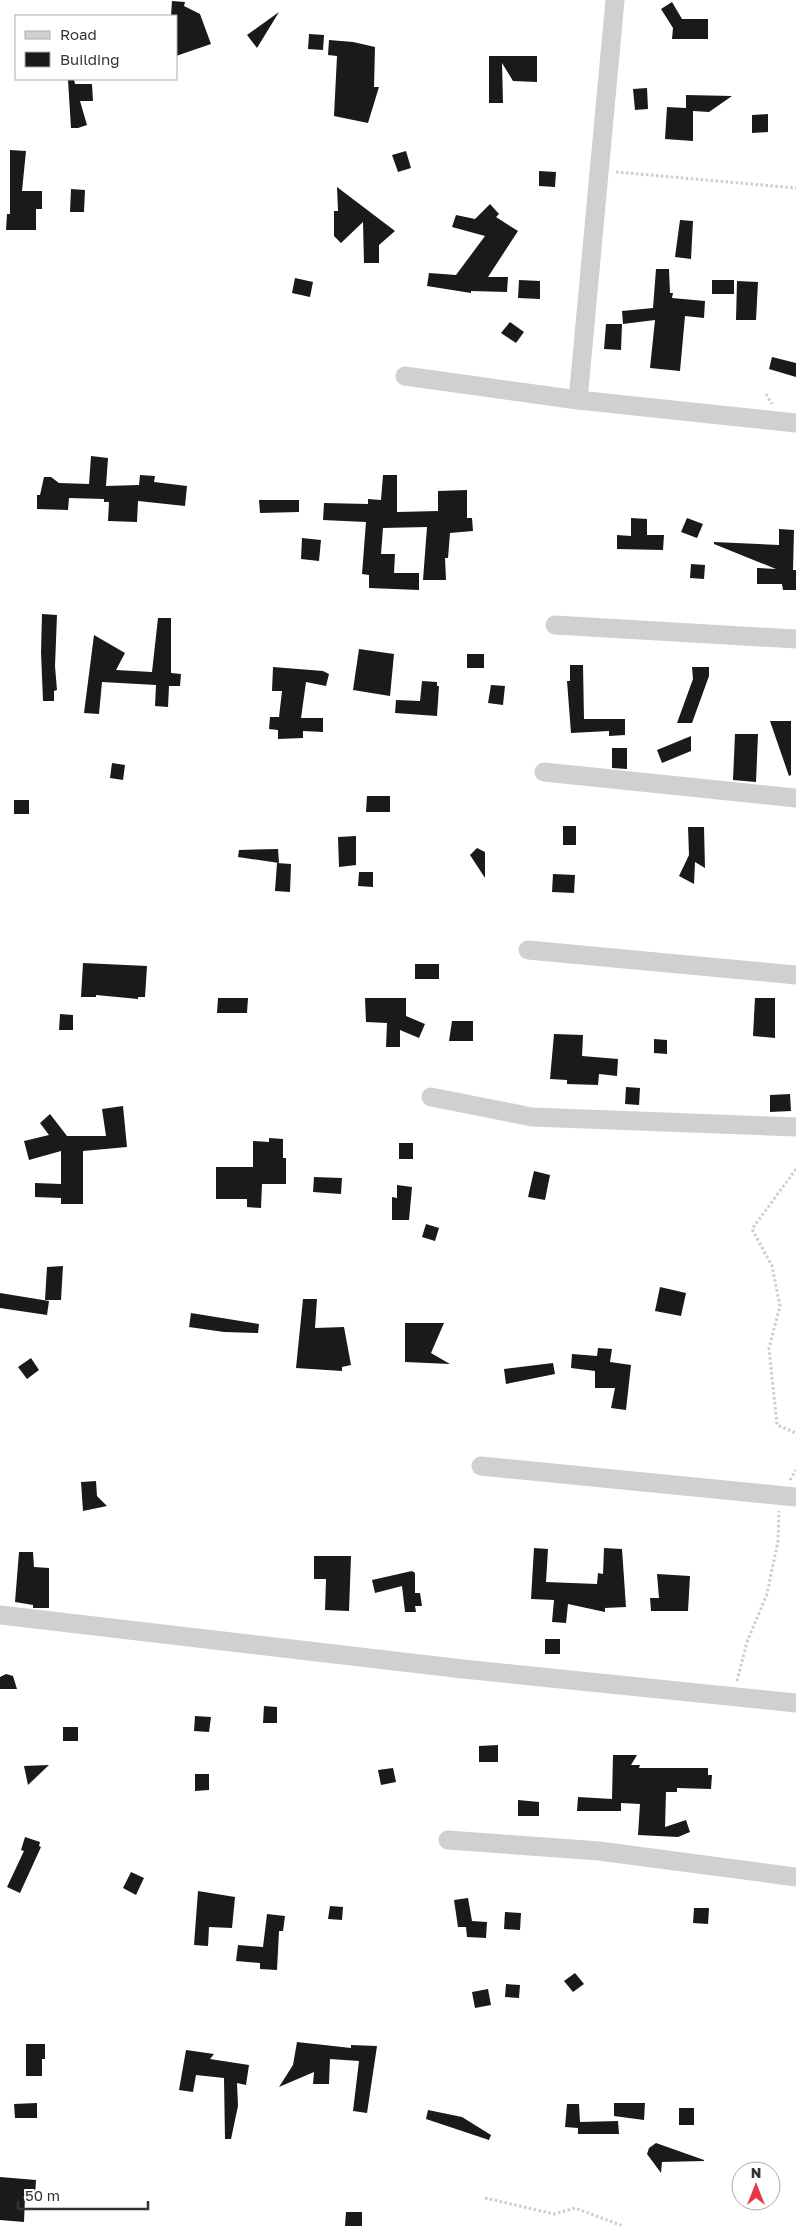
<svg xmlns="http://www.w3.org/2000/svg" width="796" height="2226" font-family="'Golos Text',sans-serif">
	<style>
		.building { fill: #1a1a1a }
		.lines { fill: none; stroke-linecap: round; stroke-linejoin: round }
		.path { stroke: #cdcdcd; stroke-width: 3; stroke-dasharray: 2.5 2.5; stroke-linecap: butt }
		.street { stroke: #d0d0d0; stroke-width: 19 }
	</style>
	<rect width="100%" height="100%" fill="#fff"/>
	<g class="building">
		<polygon points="172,1 185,2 184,6 200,14 211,44 176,56 176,16 171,16"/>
		<polygon points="672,2 682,19 708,19 708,39 672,39 673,28 661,9"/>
		<polygon points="279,12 257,48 247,35"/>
		<polygon points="309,34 324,35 323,50 308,49"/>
		<polygon points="329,40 353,42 375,47 374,87 379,87 368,123 334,116 337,56 328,55"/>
		<polygon points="489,56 537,56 537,82 513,81 502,63 503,103 489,103"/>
		<polygon points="74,79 75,84 92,84 93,101 80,101 87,125 78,128 71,128 68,80"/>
		<polygon points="647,88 648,109 635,110 633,89"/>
		<polygon points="686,95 732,96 709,112 693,111 693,141 665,139 667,107 686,108"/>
		<polygon points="768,114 768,132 752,133 752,115"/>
		<polygon points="10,150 26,151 22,191 42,191 42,209 36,209 36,230 6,230 7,214 10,214"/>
		<polygon points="406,151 411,168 398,172 392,155"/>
		<polygon points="539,171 556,172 555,187 539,186"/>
		<polygon points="337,187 395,231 379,245 379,263 364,263 363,222 341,243 334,236 334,211 338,211"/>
		<polygon points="71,189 85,190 84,212 70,212"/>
		<polygon points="490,204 499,214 496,217 518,231 488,277 508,277 507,292 471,291 471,293 427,286 429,273 456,275 485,236 452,227 456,215 475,219"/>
		<polygon points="680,220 693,221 691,259 675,257"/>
		<polygon points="656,269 669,269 670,293 673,293 672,298 705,301 704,318 685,316 680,371 650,368 655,320 623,324 622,311 653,308"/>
		<polygon points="295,278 313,282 310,297 292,293"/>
		<polygon points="519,280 540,281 540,299 518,298"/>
		<rect x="712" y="280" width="22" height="14"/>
		<polygon points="737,281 758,282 756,320 736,320"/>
		<polygon points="510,322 524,332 516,343 501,333"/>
		<polygon points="606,324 622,324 621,350 604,349"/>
		<polygon points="772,357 796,363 796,377 769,369"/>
		<polygon points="91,456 108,458 106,486 139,485 140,475 155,476 154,482 187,486 185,506 138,501 137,522 108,521 109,502 104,502 104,499 69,498 68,510 37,509 37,495 40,495 44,477 51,477 59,483 89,484"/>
		<polygon points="383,475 397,475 397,512 438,511 438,491 467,490 467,518 472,518 473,531 450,533 448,558 445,558 446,580 423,580 427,527 383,528 381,554 395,554 394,573 419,573 419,590 369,588 369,575 362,574 366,522 323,520 324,503 368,504 368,499 381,500"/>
		<polygon points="259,500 299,500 299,512 260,513"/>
		<polygon points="631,518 647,519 647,535 664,535 663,550 617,549 617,535 631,536"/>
		<polygon points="687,518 703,524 697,538 681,532"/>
		<polygon points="779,529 794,530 793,570 796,570 796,590 783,590 782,584 757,584 757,568 776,569 714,544 714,542 779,545"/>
		<polygon points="302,538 321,540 319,561 301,559"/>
		<polygon points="691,564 705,565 704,579 690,578"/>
		<polygon points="42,614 57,615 55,666 57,690 54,691 54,701 43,701 41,652"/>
		<polygon points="158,618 171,618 171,673 181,674 180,686 169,686 168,707 155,706 156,685 102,682 99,714 84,713 94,635 125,653 116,670 152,672"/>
		<polygon points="359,649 394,654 390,696 353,690"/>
		<rect x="467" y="654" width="17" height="14"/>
		<polygon points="570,665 583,665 584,719 625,719 625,735 609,736 609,731 571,733 567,681 570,681"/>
		<polygon points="273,667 323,671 329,674 326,686 306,682 301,718 323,718 323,732 303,731 303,738 278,739 278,730 269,729 270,717 279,717 282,691 272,691"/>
		<polygon points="692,667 709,667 709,676 692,723 677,723 693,679"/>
		<polygon points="422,681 437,682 437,686 439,686 437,716 395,713 396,700 420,701"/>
		<polygon points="491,685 505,686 503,705 488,703"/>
		<polygon points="770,721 791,721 791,775 789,776"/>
		<polygon points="735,734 758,734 756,782 733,780"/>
		<polygon points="691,736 691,751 662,763 657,750"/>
		<polygon points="612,748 627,748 627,769 612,768"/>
		<polygon points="112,763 125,765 123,780 110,778"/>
		<polygon points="367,796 390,796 390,812 366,812"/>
		<rect x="14" y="800" width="15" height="14"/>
		<rect x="563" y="826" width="13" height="19"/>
		<polygon points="688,827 704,827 705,868 695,862 694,884 679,876 689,855"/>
		<polygon points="356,836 356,865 339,867 338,837"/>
		<polygon points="477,848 485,852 485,878 470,855"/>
		<polygon points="278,849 279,863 238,857 239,850"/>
		<polygon points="277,863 291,864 290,892 275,891"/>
		<polygon points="359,872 373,872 373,887 358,886"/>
		<polygon points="553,874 575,875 574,893 552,892"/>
		<polygon points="83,963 147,966 145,997 138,997 138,999 96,995 96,997 81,997"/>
		<rect x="415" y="964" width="24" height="15"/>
		<polygon points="218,998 248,998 247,1013 217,1013"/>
		<polygon points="365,998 406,998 406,1016 425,1024 419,1038 400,1030 400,1047 386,1047 387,1023 366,1022"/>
		<polygon points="755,998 775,998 775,1038 753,1036"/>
		<polygon points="60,1014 73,1015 73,1030 59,1030"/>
		<polygon points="452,1021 473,1021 473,1041 449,1041"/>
		<polygon points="554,1034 583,1035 582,1056 618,1059 617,1076 599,1074 598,1085 567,1084 567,1080 550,1079"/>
		<polygon points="654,1039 667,1040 667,1054 654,1053"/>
		<polygon points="626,1087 640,1088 639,1105 625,1104"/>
		<polygon points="790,1094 791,1111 770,1112 770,1095"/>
		<polygon points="123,1106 127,1147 83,1151 83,1204 61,1204 61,1198 35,1197 35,1183 61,1184 61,1151 29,1160 24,1141 49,1135 40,1123 50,1114 67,1136 106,1136 102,1109"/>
		<polygon points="269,1138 283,1139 283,1158 286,1158 286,1184 262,1184 261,1208 247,1207 247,1199 216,1199 216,1167 253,1167 253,1141 269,1142"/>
		<rect x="399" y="1143" width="14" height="16"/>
		<polygon points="534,1171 550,1175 545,1200 528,1197"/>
		<polygon points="314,1177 342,1178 341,1194 313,1192"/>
		<polygon points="397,1185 412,1187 409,1220 392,1220 392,1197 397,1198"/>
		<polygon points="426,1224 439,1228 435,1241 422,1237"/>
		<polygon points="63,1266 61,1300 45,1300 47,1267"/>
		<polygon points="660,1287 686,1293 681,1316 655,1311"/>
		<polygon points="0,1293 49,1301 47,1315 0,1308"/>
		<polygon points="303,1299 317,1299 315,1328 344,1327 351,1365 342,1367 342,1371 296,1368"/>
		<polygon points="191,1313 259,1324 258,1333 224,1332 189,1327"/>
		<polygon points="405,1323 444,1323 431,1353 450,1364 405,1362"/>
		<polygon points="598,1348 612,1349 610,1362 631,1365 626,1410 611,1408 615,1388 595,1388 595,1371 571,1368 572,1354 597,1356"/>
		<polygon points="31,1358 39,1370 27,1379 18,1367"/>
		<polygon points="553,1363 555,1374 506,1384 504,1369"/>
		<polygon points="96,1481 97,1496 107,1506 83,1511 81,1482"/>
		<polygon points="534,1548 548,1549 546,1582 597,1584 598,1573 603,1574 604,1548 622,1549 626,1607 605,1608 605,1612 568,1604 566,1623 552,1622 554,1600 531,1599"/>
		<polygon points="19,1552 33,1552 34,1567 49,1568 49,1608 33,1608 33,1605 15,1602"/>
		<polygon points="314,1556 351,1556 349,1611 325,1610 326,1579 314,1579"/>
		<polygon points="412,1571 415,1573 415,1593 420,1593 422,1606 415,1606 416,1612 405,1612 402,1586 375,1593 372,1580"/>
		<polygon points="657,1574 690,1576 688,1611 651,1611 650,1598 659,1598"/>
		<rect x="545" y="1639" width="15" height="15"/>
		<polygon points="6,1674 13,1676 17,1689 0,1689 0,1677"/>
		<polygon points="264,1706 277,1707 277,1723 263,1723"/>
		<polygon points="195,1716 211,1717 209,1732 194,1731"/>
		<rect x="63" y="1727" width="15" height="14"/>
		<polygon points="498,1745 498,1762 479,1762 479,1746"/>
		<polygon points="613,1755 637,1755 631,1765 640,1765 639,1768 708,1768 708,1775 712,1775 711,1789 677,1788 677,1792 666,1792 665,1827 686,1820 690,1832 678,1837 638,1835 640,1804 621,1803 621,1811 577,1811 578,1797 612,1799"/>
		<polygon points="49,1765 28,1785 24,1766"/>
		<polygon points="393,1768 396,1782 381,1785 378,1770"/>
		<polygon points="195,1774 209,1774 209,1790 195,1791"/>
		<polygon points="518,1800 539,1802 539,1816 518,1816"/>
		<polygon points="25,1837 40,1842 39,1846 41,1847 20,1893 7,1887 24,1851 21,1850"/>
		<polygon points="131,1872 144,1878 136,1895 123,1888"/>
		<polygon points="198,1891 235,1897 232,1928 209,1927 208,1946 194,1945"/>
		<polygon points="468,1898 472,1921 487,1922 486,1938 467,1937 466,1927 458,1927 454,1900"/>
		<polygon points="330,1906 343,1907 342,1920 328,1919"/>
		<polygon points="694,1908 709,1908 708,1924 693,1923"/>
		<polygon points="505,1912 521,1913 520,1930 504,1929"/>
		<polygon points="267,1914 285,1916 283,1931 279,1931 277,1970 260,1969 260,1963 236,1961 238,1945 263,1947"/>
		<polygon points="575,1973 584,1984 573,1992 564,1981"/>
		<polygon points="506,1984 520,1985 519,1998 505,1997"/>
		<polygon points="488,1989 491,2005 475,2008 472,1992"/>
		<polygon points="297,2042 351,2048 351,2045 377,2046 367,2113 353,2111 359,2061 330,2059 329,2084 313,2084 314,2072 279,2087 293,2065"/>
		<polygon points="26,2044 45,2044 45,2059 42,2059 42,2076 26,2076"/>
		<polygon points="186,2050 214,2054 210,2059 249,2065 246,2085 237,2083 238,2106 231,2139 225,2139 224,2078 196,2075 193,2092 179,2090"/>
		<polygon points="37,2103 37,2118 15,2118 14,2104"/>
		<polygon points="614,2103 645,2103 644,2120 614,2116"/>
		<polygon points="567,2104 579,2104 580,2122 618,2121 619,2134 578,2134 578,2128 565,2127"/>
		<rect x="679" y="2108" width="15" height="17"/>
		<polygon points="428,2110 462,2117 491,2135 489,2140 426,2119"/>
		<polygon points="656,2143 704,2160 704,2161 662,2162 661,2173 647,2154 649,2148"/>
		<polygon points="0,2177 36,2180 35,2197 25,2197 24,2222 0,2220"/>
		<polygon points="346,2212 362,2212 362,2226 345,2226"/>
	</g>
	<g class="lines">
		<g class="path">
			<polyline points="616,172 796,188"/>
			<polyline points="766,394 772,404"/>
			<polyline points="796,1169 752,1229 772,1266 780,1306 769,1348 777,1425 796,1433"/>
			<polyline points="790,1480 796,1470"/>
			<polyline points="737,1681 747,1642 767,1594 778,1541 779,1511"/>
			<polyline points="485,2198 554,2214 575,2208 623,2226"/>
		</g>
		<g class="street">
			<polyline points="405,376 578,400 796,423"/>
			<polyline points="578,400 615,0"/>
			<polyline points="555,625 796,639"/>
			<polyline points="544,772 796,798"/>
			<polyline points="528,950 796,975"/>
			<polyline points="431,1097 532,1117 796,1127"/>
			<polyline points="481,1466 796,1497"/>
			<polyline points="0,1615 463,1669 796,1703"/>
			<polyline points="448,1840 599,1851 796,1877"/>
		</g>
	</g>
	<rect x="15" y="15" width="162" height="65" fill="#ffffff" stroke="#adadad"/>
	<rect x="25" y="31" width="25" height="8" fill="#d0d0d0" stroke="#adadad"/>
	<text x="60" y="40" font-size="15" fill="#333333">Road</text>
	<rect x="25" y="52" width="25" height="15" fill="#1a1a1a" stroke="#adadad"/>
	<text x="60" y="65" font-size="15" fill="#333333">Building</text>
	<g transform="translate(756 2186)"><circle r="24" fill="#ffffff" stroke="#adadad"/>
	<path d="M0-4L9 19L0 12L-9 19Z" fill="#e63946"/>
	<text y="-8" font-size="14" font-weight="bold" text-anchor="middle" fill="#333333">N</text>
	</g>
	<path d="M18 2201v8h130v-8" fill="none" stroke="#333333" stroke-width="2.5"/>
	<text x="25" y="2201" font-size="15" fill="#333333" stroke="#ffffff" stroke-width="4" paint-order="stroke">50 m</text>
</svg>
